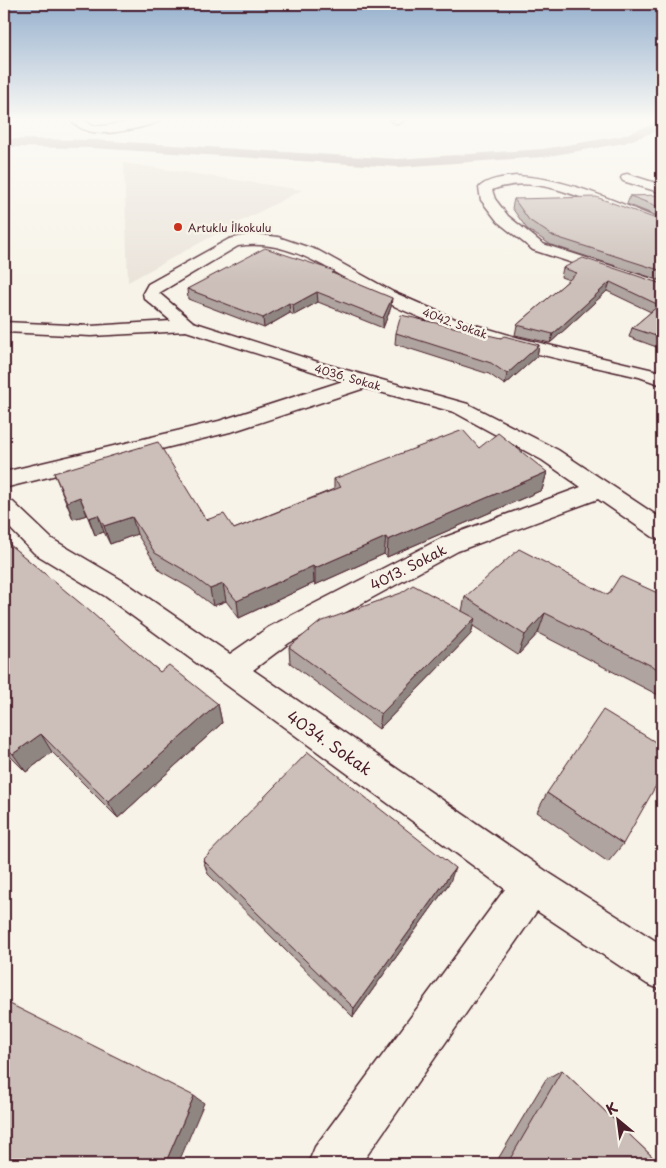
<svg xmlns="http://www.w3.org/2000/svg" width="666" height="1168" font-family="'Playpen Sans',sans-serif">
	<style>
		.built { fill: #eae3da }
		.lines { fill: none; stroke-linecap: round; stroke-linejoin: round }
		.canal { fill: #bcaaa7; fill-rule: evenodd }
		.street-casing { stroke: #4a1f2b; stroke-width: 3 }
		.street { fill: #f7f3e8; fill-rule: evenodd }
		.wall { fill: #afa49f; stroke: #4a1f2b }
		.shaded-wall { fill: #8f8682; stroke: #4a1f2b }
		.building { fill: #ccbfb9; stroke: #4a1f2b }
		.poi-dot { fill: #c8321e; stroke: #f7f3e8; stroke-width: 2 }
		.labels { text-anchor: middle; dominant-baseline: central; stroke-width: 5; stroke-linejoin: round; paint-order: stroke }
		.far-poi-label { font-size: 11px; fill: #4a1f2b; stroke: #f7f3e8; text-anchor: start }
		.far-street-label { font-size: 11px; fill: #4a1f2b; stroke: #f7f3e8 }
		.street-label { font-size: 14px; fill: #4a1f2b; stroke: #f7f3e8 }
		.near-street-label { font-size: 16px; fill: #4a1f2b; stroke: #f7f3e8 }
	</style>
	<rect width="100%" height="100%" fill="#f7f3e8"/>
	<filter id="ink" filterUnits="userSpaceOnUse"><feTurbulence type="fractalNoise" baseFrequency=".02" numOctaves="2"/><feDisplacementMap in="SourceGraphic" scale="10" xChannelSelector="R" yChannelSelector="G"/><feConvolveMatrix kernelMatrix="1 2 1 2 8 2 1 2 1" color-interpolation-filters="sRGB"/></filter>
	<g filter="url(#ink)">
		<polygon class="built" points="124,163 302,190 216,234 128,282"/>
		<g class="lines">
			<polygon class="canal" points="662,121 662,129 624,143 543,157 398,167 93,148 4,147 4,139 93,140 398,159 543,149 621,136"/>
			<defs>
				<g id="street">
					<path d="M71,120H83L93,126H103L142,120H160C155,124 148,125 142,127C120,132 88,140 71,120Z"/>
					<polygon points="389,120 403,120 403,121 398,124"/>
					<polygon points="627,174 662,185 662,193 623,181 621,178 623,175"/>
					<path d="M517,176C568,178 616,202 662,220V229C609,216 548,168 492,190L495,199L508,216L543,244L662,282V292L533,250L498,222L481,200L479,188C486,179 506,177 517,176Z"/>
					<path d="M253,234L278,237L319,251L393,292L455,319L519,338L662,372V385L639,377C545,355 448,339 364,290C326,267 285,238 238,246L159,293L193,322L321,363L468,404L558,450L662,519V540L653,537L598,499L458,551L289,643L253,670L546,871L662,945V990L647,984L537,911L361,1164H308L315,1147L505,889L105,596L34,553L4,522V500L13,502L52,539L125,582L230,654L269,627L440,539L581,487L542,460L454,412L365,388L234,431L4,488V472L219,421L343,381L186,331L91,336L4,332V322L91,326L171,321L144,298L143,293L148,284L229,239Z"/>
				</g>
			</defs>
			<use href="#street" class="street-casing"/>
			<use href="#street" class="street"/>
		</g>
		<g class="wall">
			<polygon points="630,196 662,196 662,218 627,204"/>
			<polygon points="514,199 662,221 662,281 551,245 527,229 512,208"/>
			<polygon points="563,268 662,284 662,349 629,337 632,328 651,312 607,291 550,343 515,335 517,325 569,280 561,277"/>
			<polygon points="335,274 391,307 383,328 318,302 294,315 290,313 264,328 188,299 187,289"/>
			<polygon points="396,333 501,338 539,345 537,356 505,385 489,374 395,344"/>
			<polygon points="479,448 547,472 542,490 387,557 384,554 315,585 314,583 239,618 226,601 213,606 190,588 160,571 137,534 110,544 104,532 95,535 87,515 73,519 54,473 234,529 334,489 334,479"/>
			<polygon points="4,540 160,672 218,704 222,723 118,818 52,752 26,772 4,750"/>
			<polygon points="662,595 662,697 538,633 518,655 473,626 471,634 379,729 290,663 289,647 462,611 465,597"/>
			<polygon points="547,793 623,844 608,862 537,812"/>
			<polygon points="203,860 450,882 353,1017 208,874"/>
			<polygon points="662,890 662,901 658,897"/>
			<polygon points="562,1070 660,1164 495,1164 546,1079"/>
		</g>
		<g class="shaded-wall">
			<polygon points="610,282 607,291 550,343 553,334"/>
			<polygon points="317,292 318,302 294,315 293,305"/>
			<polygon points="392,298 391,307 383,328 383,318"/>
			<polygon points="289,303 290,313 264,328 263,318"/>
			<polygon points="539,345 537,356 505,385 507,374"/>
			<polygon points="547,472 542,490 387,557 388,540"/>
			<polygon points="80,497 87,515 73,519 67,502"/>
			<polygon points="98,515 104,532 95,535 89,518"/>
			<polygon points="132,517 137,534 110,544 104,526"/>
			<polygon points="386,537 384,554 315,585 315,568"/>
			<polygon points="313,566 314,583 239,618 237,601"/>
			<polygon points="223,584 226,601 213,606 210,589"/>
			<polygon points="545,613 538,633 518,655 525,635"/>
			<polygon points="475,618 471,634 379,729 381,714"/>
			<polygon points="218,704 222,723 118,818 108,802"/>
			<polygon points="41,734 52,752 26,772 13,754"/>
			<polygon points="455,868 450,882 353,1017 354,1008"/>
			<polygon points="194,1096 204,1103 178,1164 165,1164"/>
		</g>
		<g class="building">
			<polygon points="659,195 662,196 662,208 630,196"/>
			<polygon points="596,197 662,221 662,271 553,236 529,220 514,199"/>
			<polygon points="265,248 335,271 332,273 392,298 383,318 317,292 293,305 289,303 263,318 187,289"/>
			<polygon points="583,258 662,284 662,338 632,328 659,305 610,282 553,334 517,325 577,273 563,268"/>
			<polygon points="401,315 501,338 504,336 539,345 507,374 491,363 396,333"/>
			<polygon points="463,430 479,448 498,433 547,472 388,540 386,537 315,568 313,566 237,601 223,584 210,589 186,571 155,553 132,517 104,526 98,515 89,518 80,497 67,502 54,473 158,442 206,520 224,514 234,529 341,487 334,479"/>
			<polygon points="4,540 85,607 160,672 169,665 218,704 108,802 41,734 13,754 4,745"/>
			<polygon points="519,549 608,595 620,576 662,595 662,671 545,613 525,635 465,597"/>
			<polygon points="413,585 475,618 381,714 289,647 320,622 401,593"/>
			<polygon points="603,710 662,746 662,775 623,844 547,793"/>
			<polygon points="308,752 455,868 354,1008 203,860"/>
			<polygon points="4,1001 194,1096 165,1164 4,1164"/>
			<polygon points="562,1070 660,1164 507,1164"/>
		</g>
	</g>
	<linearGradient id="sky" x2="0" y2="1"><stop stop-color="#96b0ce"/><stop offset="0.42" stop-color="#fbfaf5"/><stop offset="1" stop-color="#fbfaf5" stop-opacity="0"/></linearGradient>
	<rect width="666" height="284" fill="url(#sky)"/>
	<circle class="poi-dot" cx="178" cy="227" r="5"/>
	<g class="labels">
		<g class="far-poi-label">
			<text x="188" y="227">Artuklu İlkokulu</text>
		</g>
		<g class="far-street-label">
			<text transform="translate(455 323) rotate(20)">4042. Sokak</text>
			<text transform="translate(348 377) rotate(16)">4036. Sokak</text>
		</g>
		<g class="street-label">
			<text transform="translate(408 567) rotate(-27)">4013. Sokak</text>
		</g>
		<g class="near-street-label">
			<text transform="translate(330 742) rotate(35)">4034. Sokak</text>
		</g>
	</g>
	<rect width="666" height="1168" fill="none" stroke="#f7f3e8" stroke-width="20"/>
	<rect x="10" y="10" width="646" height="1148" fill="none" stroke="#4a1f2b" stroke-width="2" filter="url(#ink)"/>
	<g transform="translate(618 1120) rotate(331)" stroke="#f7f3e8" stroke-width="4" paint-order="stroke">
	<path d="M0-4L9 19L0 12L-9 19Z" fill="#4a1f2b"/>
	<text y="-8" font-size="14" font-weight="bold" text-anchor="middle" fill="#4a1f2b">K</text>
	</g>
</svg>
